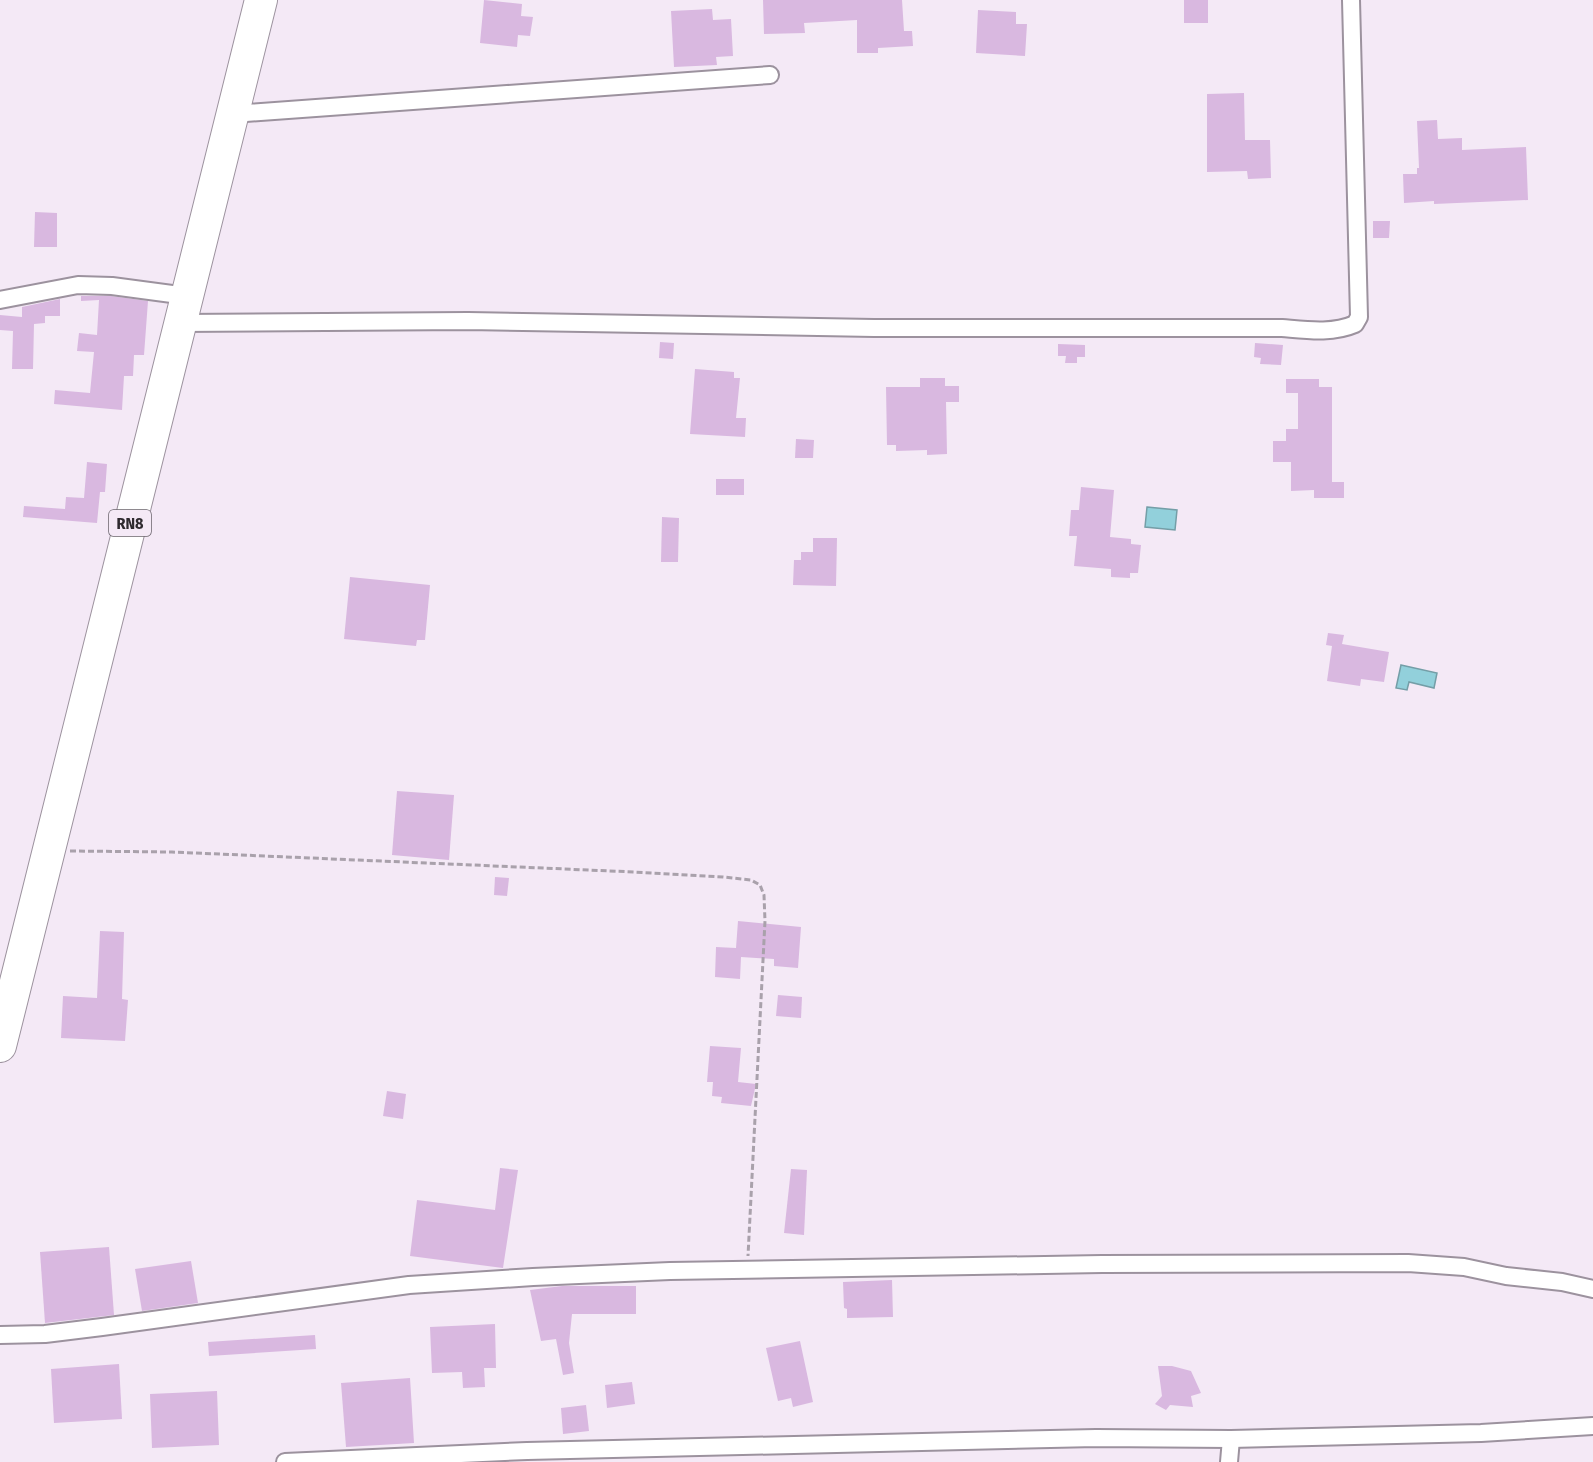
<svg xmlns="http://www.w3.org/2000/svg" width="1593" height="1462" font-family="'Fira Sans Condensed',sans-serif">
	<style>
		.water { fill: #92d0db; stroke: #749ea7; stroke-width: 1.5 }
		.building { fill: #d9b8e0 }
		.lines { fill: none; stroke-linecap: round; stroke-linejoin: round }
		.street-casing { stroke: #9c929e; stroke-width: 20 }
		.highway-casing { stroke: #9c929e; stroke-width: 34 }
		.path { stroke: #a9a1ab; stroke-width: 3; stroke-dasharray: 6 3; stroke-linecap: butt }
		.street { stroke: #fff; stroke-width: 16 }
		.highway { stroke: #fff; stroke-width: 32 }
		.labels { text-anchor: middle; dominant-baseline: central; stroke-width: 5; stroke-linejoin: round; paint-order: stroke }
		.shield { fill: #f4e9f6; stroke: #69636b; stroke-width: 1.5 }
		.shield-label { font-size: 16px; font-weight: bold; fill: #2e2a2f }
	</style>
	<rect width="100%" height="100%" fill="#f4e9f6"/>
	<g class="water">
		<polygon points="1147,507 1177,510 1175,530 1145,527"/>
		<polygon points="1401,665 1437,673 1434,688 1409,682 1407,690 1396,688"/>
	</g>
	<g class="building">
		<polygon points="484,0 522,4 521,16 533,17 530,36 518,35 517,47 480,43"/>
		<polygon points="763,0 902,0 904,31 912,31 913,46 878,48 878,53 857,53 857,20 804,23 805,33 764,34"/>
		<rect x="1184" y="0" width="24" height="23"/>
		<polygon points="712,9 713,20 731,19 733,56 716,57 717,65 674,67 671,11"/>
		<polygon points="978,10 1016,12 1016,24 1027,24 1025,56 976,53"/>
		<polygon points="1244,93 1245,140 1270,140 1271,178 1248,179 1247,171 1207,172 1207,94"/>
		<polygon points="1437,120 1438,139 1462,138 1462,150 1526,147 1528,200 1434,204 1434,201 1404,203 1403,174 1417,174 1417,168 1419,168 1417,121"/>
		<polygon points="35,212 57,213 57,247 34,247"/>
		<polygon points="1373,221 1390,221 1389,238 1373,238"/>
		<polygon points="81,296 111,296 148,301 144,355 134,355 133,376 124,376 122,410 54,404 55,390 90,393 94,352 77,351 79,333 97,335 99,300 81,301"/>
		<polygon points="60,299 60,316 45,316 45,323 34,324 33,369 12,369 13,331 0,330 0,315 22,317 22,307"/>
		<polygon points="660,342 674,343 673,359 659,358"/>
		<polygon points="1255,343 1283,345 1281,365 1260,364 1261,358 1254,357"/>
		<polygon points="1058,344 1085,345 1085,357 1077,357 1077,363 1065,363 1066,356 1058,356"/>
		<polygon points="695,369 734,372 734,378 740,378 736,418 746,418 745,437 690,434"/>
		<polygon points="920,378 945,378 945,386 959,386 959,402 946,402 947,454 927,455 927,450 896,451 896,445 887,445 886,387 920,387"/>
		<polygon points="1286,379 1319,379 1319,387 1332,387 1332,482 1344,482 1344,498 1314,498 1314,490 1291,491 1291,462 1273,462 1273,441 1286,441 1286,429 1298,429 1298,393 1286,393"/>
		<polygon points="796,439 814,440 813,458 795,458"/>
		<polygon points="87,462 107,464 105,492 100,492 97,523 23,517 24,506 65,509 66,497 84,498"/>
		<rect x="716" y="479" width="28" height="16"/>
		<polygon points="1081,487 1114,490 1110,537 1131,539 1131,544 1141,545 1138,573 1130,573 1130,578 1111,577 1111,569 1074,566 1077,536 1069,536 1071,510 1079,510"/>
		<polygon points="662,517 679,518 678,562 661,562"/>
		<polygon points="813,538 837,538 836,586 793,585 794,560 801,560 801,552 813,552"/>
		<polygon points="350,577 430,585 425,640 417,640 416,646 344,639"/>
		<polygon points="1328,633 1344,635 1342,644 1389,652 1384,682 1361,679 1360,686 1327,681 1332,646 1326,645"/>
		<polygon points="397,791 454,795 449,860 392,855"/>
		<polygon points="495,877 509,878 507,896 494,895"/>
		<polygon points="738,921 801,927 798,968 774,966 774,959 741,957 740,979 715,977 716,947 736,948"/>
		<polygon points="100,931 124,932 122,999 128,1000 125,1041 61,1038 63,996 97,998"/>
		<polygon points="778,995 802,997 801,1018 776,1016"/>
		<polygon points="710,1046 741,1048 738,1082 756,1084 751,1106 721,1103 722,1097 712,1096 713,1082 707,1082"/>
		<polygon points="387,1091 406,1094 403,1119 383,1116"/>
		<polygon points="500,1168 518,1170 503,1268 410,1256 417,1200 495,1210"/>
		<polygon points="791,1169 807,1170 804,1235 784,1233"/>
		<polygon points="109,1247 114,1315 45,1323 40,1252"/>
		<polygon points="191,1261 198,1303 142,1311 135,1269"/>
		<polygon points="892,1280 893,1317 847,1318 847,1309 844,1308 843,1282"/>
		<polygon points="562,1286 636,1286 636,1314 572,1314 569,1343 574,1373 563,1375 556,1339 541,1341 530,1290"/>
		<polygon points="495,1324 496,1368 484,1368 485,1387 463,1388 462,1372 432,1373 430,1327"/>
		<polygon points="315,1335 316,1349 209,1356 208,1342"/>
		<polygon points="800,1341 813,1402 793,1407 791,1398 778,1401 766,1348"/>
		<polygon points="119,1364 122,1419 54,1423 51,1369"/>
		<polygon points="1158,1366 1172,1366 1191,1371 1201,1393 1191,1396 1193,1407 1170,1405 1166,1410 1155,1404 1162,1396"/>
		<polygon points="410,1378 414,1443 346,1447 341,1383"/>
		<polygon points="632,1382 635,1404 607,1408 605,1385"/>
		<polygon points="217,1391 219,1445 152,1448 150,1394"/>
		<polygon points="586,1405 589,1431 563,1434 561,1408"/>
	</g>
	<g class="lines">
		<defs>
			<g id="street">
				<polyline points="233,114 770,75"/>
				<polyline points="0,300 78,285 112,286 172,294"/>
				<path d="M179,323L468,321L874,328H1282C1306,330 1332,334 1355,324L1359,317L1351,0"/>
				<polyline points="0,1335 45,1334 102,1327 409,1285 533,1277 670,1271 1102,1264 1408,1263 1464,1267 1506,1276 1562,1282 1593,1289"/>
				<polyline points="285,1462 527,1451 1096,1438 1231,1439 1481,1433 1593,1426"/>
				<polyline points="1229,1462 1231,1439"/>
			</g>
			<polyline id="highway" points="0,1046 261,0"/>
		</defs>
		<use href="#street" class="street-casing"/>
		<use href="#highway" class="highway-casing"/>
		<polyline class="path" points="70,851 172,852 634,872 723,877 751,880 760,885 764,895 765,921 748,1256"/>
		<use href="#street" class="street"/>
		<use href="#highway" class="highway"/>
	</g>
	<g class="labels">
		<rect class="shield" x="109" y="510" width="42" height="26" rx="4.5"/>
		<g class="shield-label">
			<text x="130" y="523">RN8</text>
		</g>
	</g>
</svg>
